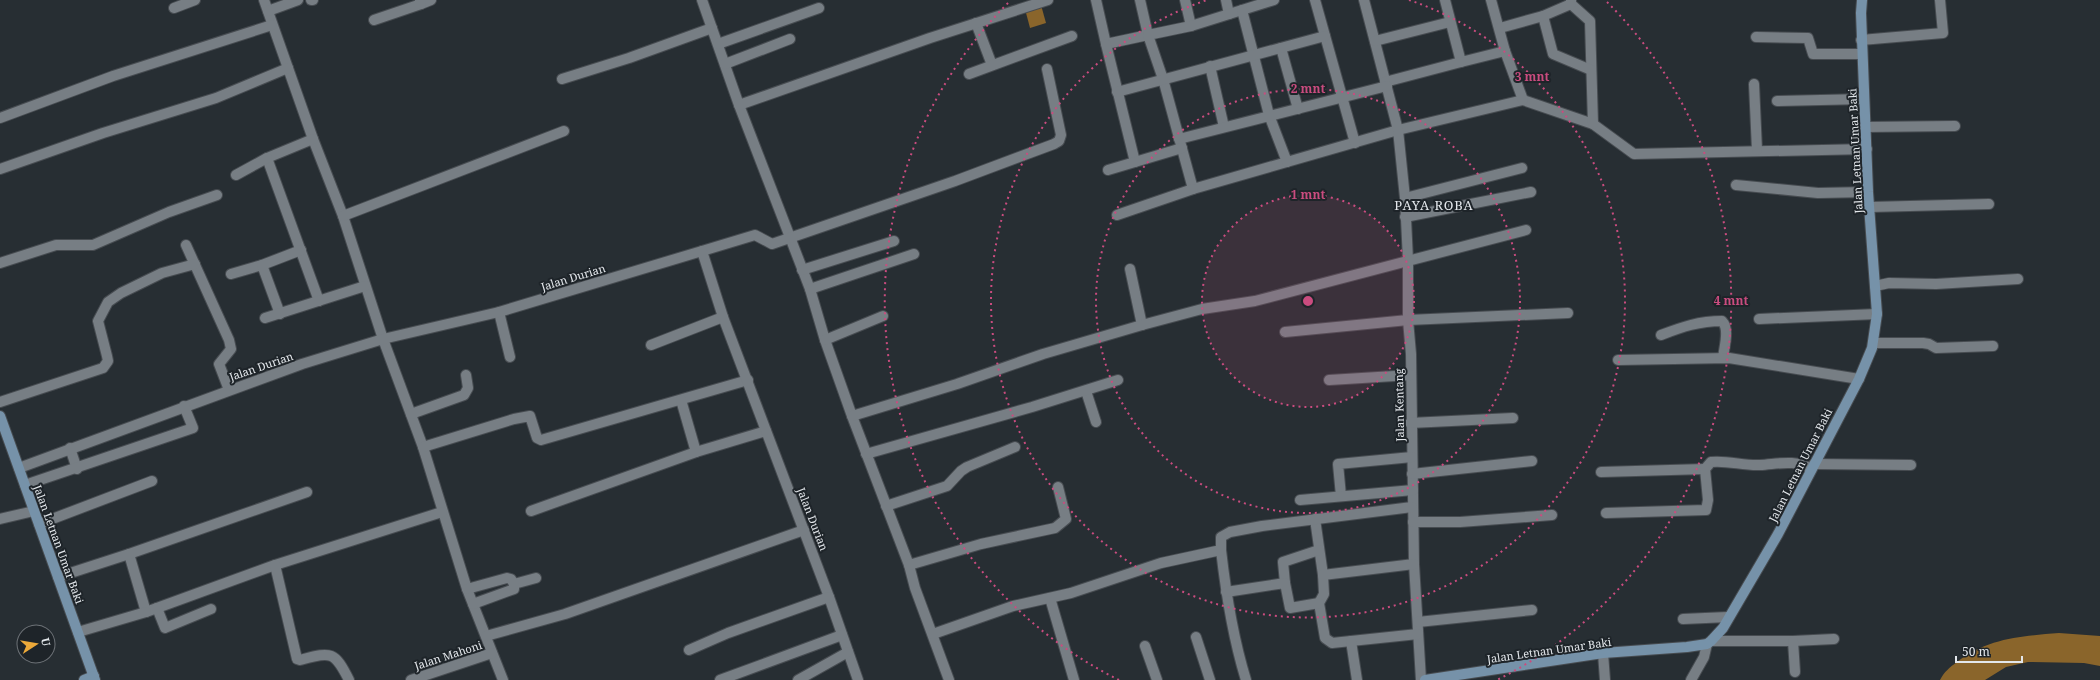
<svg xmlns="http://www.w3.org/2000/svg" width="2100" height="680" font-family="'Noto Serif',serif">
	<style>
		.water { fill: #8a652b }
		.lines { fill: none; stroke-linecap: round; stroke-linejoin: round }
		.street-casing { stroke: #474c51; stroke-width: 12 }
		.secondary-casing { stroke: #474c51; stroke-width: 12 }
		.street { stroke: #777e84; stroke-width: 10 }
		.secondary { stroke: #7692a9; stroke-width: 10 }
		.ring { fill: none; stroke: #ca4c7f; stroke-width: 2; stroke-dasharray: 2 4 }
		.labels { text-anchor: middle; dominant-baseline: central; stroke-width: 4; stroke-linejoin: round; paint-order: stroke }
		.street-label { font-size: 11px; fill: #e3e7eb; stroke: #1e2429 }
		.quarter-label { font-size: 13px; letter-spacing: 1px; fill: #e3e7eb; stroke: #1e2429 }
		.centre { fill: #ca4c7f; stroke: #1e2429; stroke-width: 2 }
		.ring-label { font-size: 12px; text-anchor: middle; font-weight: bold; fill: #ca4c7f; stroke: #1e2429; stroke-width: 4; stroke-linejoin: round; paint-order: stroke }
	</style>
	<rect width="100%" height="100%" fill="#272e33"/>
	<g class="water">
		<polygon points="1041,5 1046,23 1030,28 1025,9"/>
		<path d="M2059,633L2100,636V666L2084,663L2028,662L2006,667L1985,680H1940C1944,672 1950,667 1957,662C1987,638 2022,636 2059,633Z"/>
	</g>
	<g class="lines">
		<defs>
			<g id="street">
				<polyline points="264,0 313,139 343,216 383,339 423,447 467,589 503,680"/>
				<polyline points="311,0 313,0"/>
				<polyline points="420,0 421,4 431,0"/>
				<polyline points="702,0 739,105 810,289 825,340 852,416 909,565 915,588 949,680"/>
				<polyline points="1096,0 1106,44 1148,35 1140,0"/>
				<polyline points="1185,0 1191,26"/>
				<polyline points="1226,0 1229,14"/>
				<polyline points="1274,0 1191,26 1148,35 1163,79 1193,189 1398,130 1523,100 1593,124 1634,154 1867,149"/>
				<polyline points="1315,0 1355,143"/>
				<polyline points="1364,0 1398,130 1405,198 1408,260 1408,320 1411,354 1414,564 1421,680"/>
				<polyline points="1445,0 1461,62 1505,51"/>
				<polyline points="1491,0 1505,51 1523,100"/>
				<polyline points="1571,0 1571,4 1590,21 1593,124"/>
				<polyline points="174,8 195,0"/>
				<polyline points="1242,10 1269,115 1287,162"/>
				<polyline points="268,11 298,0"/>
				<polyline points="1543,16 1553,54 1591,70"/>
				<polyline points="374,20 421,4"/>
				<polyline points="976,23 992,65"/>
				<polyline points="1500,28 1543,16 1571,4"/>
				<polyline points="1756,37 1808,38 1813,54 1862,54"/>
				<polyline points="1861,40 1943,33 1940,0"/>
				<polyline points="1375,41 1450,22"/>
				<polyline points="718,44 819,8"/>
				<polyline points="1106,44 1135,162"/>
				<polyline points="1281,48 1298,109"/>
				<polyline points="725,64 790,39"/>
				<polyline points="1210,66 1224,127"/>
				<polyline points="969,74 1072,36"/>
				<polyline points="562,79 629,58 712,28"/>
				<polyline points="1385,82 1461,62"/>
				<polyline points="1754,84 1757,150"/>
				<polyline points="1117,92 1325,36"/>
				<polyline points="1777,101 1864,99"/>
				<polyline points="739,105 930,38 1048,0"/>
				<polyline points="0,118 113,76 272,25"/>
				<polyline points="1864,127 1955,126"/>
				<polyline points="313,139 267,158 319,301"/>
				<polyline points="1179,139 1387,86"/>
				<polyline points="0,169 103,133 216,98 288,68"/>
				<polyline points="1108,170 1182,148"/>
				<polyline points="236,175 267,158"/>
				<polyline points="1736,185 1818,193 1868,192"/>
				<polyline points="1405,198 1522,168"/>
				<polyline points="1870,207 1989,204"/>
				<polyline points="1117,215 1193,189"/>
				<polyline points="343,216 564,131"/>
				<polyline points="1405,217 1531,192"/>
				<polyline points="186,245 229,340 231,349 219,364 229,390"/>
				<polyline points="702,251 755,235 772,244 955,181 1054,144 1059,141 1061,135 1047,69"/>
				<polyline points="0,263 56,245 93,245 169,212 217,195"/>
				<polyline points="1130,269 1142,325"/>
				<polyline points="802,270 894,241"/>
				<polyline points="231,274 262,265"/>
				<polyline points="1875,286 1889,283 1936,284 2018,279"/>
				<polyline points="810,289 914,254"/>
				<polyline points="499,312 510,357"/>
				<polyline points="280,314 262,265 301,250"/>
				<polyline points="265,318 365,286"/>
				<polyline points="1759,319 1877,314"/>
				<polyline points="1285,332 1408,320 1568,313"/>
				<path d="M1661,335C1682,327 1699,321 1722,321C1730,329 1724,347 1723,358"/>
				<polyline points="825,340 883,316"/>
				<polyline points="1874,343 1923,343 1929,344 1936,348 1993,346"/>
				<polyline points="651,345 723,317"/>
				<polyline points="1618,360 1729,358 1859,379"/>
				<polyline points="1329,380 1411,375"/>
				<polyline points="1086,391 1096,422"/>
				<polyline points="0,402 103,368 108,361 107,356 98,321 108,302 121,293 162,273 195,264"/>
				<polyline points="411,414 464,395 468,388 466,375"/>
				<polyline points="852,416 957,384 1043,354 1142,325 1202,309 1255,301 1526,230"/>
				<polyline points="1410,423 1513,418"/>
				<polyline points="423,447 514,419 530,416 537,438 541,440 748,380"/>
				<polyline points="70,448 77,469"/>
				<polyline points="696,452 766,431"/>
				<polyline points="866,454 1032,407 1118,380"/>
				<polyline points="1814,464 1911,465"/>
				<polyline points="19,468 302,364 383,339 499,312 702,251 723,317 829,597 858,680"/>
				<polyline points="1601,472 1705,469"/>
				<polyline points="1412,474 1532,461"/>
				<polyline points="25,485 193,428 184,406"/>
				<polyline points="1341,496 1338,464 1412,457"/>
				<polyline points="1300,500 1413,490"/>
				<polyline points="886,506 947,486 961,471 967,467 1015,447"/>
				<polyline points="531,511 696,452 681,400"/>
				<path d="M1606,513L1706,510L1708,500L1705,469L1711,462C1727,460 1744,466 1760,465C1778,464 1795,459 1811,469"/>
				<polyline points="0,519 34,511"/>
				<polyline points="1315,519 1323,575"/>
				<polyline points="1413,522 1460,522 1552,515"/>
				<polyline points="39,524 152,481"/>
				<path d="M1221,550C1226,594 1233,638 1246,680"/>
				<polyline points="129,554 146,612 275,565 442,512"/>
				<polyline points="1414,564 1323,575 1324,594 1319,603 1325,638 1332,643 1418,634"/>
				<path d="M275,565L297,659L300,660C331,652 334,650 349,680"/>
				<polyline points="909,565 981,544 1055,528 1066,519 1058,487"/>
				<polyline points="58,577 129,554 307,492"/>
				<polyline points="1285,583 1283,562 1319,550"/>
				<polyline points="514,584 536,578"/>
				<polyline points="467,589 507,578 511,579 514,584 514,589 473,604"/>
				<polyline points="1226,592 1285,583 1290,608 1319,603"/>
				<polyline points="1050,598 1074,680"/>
				<polyline points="157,608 165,628 211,609"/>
				<polyline points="1683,619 1728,617"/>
				<polyline points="1418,622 1532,610"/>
				<polyline points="78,632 146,612"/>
				<polyline points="933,634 1013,606 1071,593 1161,563 1221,550 1221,537 1230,532 1262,526 1412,507"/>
				<polyline points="486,636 565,614 804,530"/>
				<polyline points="1196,637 1210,680"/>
				<polyline points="1351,641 1357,680"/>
				<polyline points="1711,641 1793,641 1834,639"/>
				<polyline points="1793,641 1795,672"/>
				<polyline points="1145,646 1157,680"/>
				<polyline points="689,650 728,633 829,597"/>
				<polyline points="1603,653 1605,680"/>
				<polyline points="411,680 492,653"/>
				<polyline points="720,680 842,635"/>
				<polyline points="798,680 848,652"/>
				<polyline points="1691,680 1704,657 1707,644"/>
			</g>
			<g id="secondary">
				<polyline points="0,416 95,680"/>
				<polyline points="84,680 94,676"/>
				<polyline points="1425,680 1603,653 1687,647 1707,644 1711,641 1723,628 1778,534 1859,379 1872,348 1877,314 1868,192 1861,13 1862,0"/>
			</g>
		</defs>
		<use href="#street" class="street-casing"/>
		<use href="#secondary" class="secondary-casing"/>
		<use href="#street" class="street"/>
		<use href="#secondary" class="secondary"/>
	</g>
	<circle cx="1308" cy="301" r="106" fill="#ca4c7f" fill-opacity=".12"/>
	<g class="ring">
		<circle cx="1308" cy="301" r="106"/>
		<circle cx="1308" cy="301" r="212"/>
		<path d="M1409 0A317 317 0 1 1 1207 0"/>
		<path d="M1119 680A423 423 0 0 1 1009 2M1607 2A423 423 0 0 1 1497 680"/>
	</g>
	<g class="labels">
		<g class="street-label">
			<text transform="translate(1855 151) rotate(-93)">Jalan Letnan Umar Baki</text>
			<text transform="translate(573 277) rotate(-17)">Jalan Durian</text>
			<text transform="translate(261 366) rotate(-19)">Jalan Durian</text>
			<text transform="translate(1399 405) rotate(-91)">Jalan Kentang</text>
			<text transform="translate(1800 465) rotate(-63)">Jalan Letnan Umar Baki</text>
			<text transform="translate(813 519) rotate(69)">Jalan Durian</text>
			<text transform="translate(59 544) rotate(70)">Jalan Letnan Umar Baki</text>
			<text transform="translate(1549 650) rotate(-8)">Jalan Letnan Umar Baki</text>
			<text transform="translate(448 655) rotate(-18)">Jalan Mahoni</text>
		</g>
		<g class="quarter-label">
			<text x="1434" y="205">PAYA ROBA</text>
		</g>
	</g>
	<circle cx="1308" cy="301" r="6" class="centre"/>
	<g class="ring-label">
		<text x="1532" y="81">3 mnt</text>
		<text x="1308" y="93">2 mnt</text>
		<text x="1308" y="199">1 mnt</text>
		<text x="1731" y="305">4 mnt</text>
	</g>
	<g transform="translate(36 644) rotate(78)"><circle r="19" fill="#1e2429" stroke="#6d7277"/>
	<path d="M0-3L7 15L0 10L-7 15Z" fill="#eca93a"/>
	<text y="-6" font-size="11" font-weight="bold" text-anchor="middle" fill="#e3e7eb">U</text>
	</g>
	<path d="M1956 656v6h66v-6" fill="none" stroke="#e3e7eb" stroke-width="2"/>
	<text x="1962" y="656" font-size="12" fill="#e3e7eb" stroke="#1e2429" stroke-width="3" paint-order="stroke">50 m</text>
</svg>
